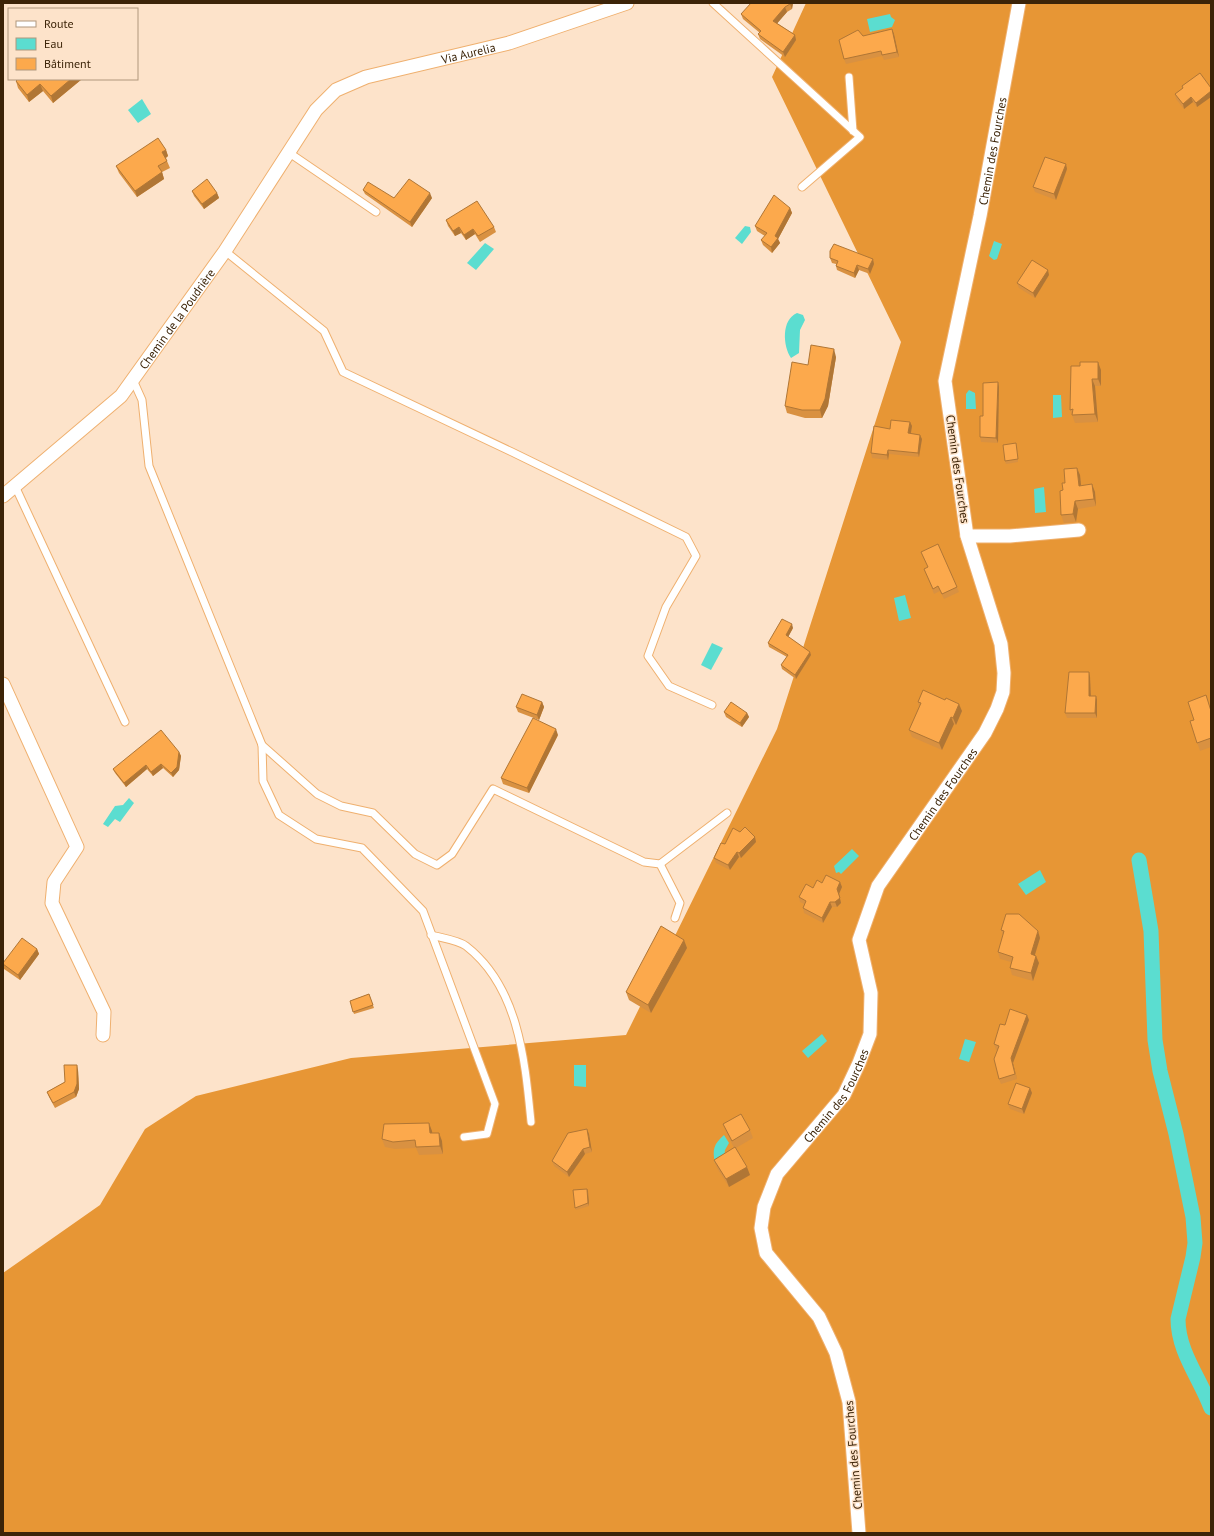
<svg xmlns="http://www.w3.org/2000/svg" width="1214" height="1536" font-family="'PT Sans',sans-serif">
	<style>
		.forest { fill: #e79635 }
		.water { fill: #5bddd0 }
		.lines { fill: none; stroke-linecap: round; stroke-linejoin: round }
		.canal { stroke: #5bddd0; stroke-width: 15 }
		.lane-casing { stroke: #efb06f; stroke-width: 9 }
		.street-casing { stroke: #efb06f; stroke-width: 15 }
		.lane { stroke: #fff; stroke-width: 7 }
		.street { stroke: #fff; stroke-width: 13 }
		.wall { fill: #d99141 }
		.shaded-wall { fill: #b07635 }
		.building { fill: #fca94c; stroke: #b07635 }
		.labels { text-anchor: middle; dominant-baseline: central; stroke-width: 3; stroke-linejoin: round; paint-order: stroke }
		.street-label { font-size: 12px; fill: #3c2408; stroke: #fde3ca }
	</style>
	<rect width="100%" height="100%" fill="#fde3ca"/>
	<polygon class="forest" points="806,3 1211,3 1211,1533 3,1533 3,1273 100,1205 145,1129 196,1096 351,1058 626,1035 777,729 901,342 772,77"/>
	<g class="water">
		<polygon points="890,14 891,17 895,20 892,27 870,32 867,19"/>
		<polygon points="142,99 151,114 138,123 128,110"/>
		<polygon points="745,226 750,227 751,232 742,244 735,238"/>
		<polygon points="994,241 1002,244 997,259 994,260 989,256"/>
		<polygon points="485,243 494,249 476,270 467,263"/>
		<path d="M797,313L803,315L805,320L800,330L799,353L791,358C783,346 781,320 797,313Z"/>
		<polygon points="969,390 975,393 976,409 966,409 966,394"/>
		<polygon points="1053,395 1061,395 1062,417 1053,418"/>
		<polygon points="1044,487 1046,512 1035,513 1034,489"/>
		<polygon points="905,595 911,618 899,621 894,598"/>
		<polygon points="712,643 723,648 711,670 701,665"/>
		<polygon points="129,798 134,803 120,822 115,819 108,827 103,824 115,806 123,805"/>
		<polygon points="852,849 859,856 841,874 839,872 836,873 834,866"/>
		<polygon points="1040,870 1046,882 1026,895 1018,884"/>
		<polygon points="822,1034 827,1041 808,1058 802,1051"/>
		<polygon points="965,1039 976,1042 969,1062 959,1059"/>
		<polygon points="574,1065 586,1065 586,1087 574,1086"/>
		<path d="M724,1135L729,1143L725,1150L724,1158L715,1163C712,1149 714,1144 724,1135Z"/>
	</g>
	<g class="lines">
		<path class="canal" d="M1139,860L1151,931L1155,1040L1160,1071L1176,1134L1193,1217L1195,1243L1193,1257L1178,1319C1178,1352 1200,1378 1211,1408"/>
		<defs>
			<g id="lane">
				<polyline points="713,3 860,137 802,187"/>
				<polyline points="849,77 853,131"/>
				<polyline points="288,152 376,212"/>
				<polyline points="225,251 324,331 343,372 512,452 686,537 696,556 666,607 648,656 669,686 712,705"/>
				<polyline points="133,380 142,400 149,466 262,745 263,781 279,815 316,839 362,848 423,911 495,1104 487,1134 464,1137"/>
				<polyline points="15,486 125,722"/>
				<polyline points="262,745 317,794 341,806 373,813 415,854 437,865 452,854 493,789 644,862 660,864 727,813"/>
				<polyline points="660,864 680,903 675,918"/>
				<path d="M431,935C442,938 458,940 466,946C519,987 525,1061 531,1122"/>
			</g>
			<g id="street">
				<path id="s1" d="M3,496L121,396L225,251L316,110L336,90L366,77L509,43L627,3"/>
				<polyline points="967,536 1010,536 1079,530"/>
				<polyline points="3,684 77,847 54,882 52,903 104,1012 103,1035"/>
				<path id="s2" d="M859,1533L849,1402L836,1353L819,1317L766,1253L761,1228L764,1207L777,1174L844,1095L859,1063L870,1034L871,993L859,940L878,886L985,733L997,709L1003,692L1004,673L1001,644L967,536L945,381L980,216L1019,3"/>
			</g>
		</defs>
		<use href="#lane" class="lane-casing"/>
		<use href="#street" class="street-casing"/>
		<use href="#lane" class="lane"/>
		<use href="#street" class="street"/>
	</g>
	<g class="wall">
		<polygon points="793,3 792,9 787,12 777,23 795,35 796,40 785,57 760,39 758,34 760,33 743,19 741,14"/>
		<polygon points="894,34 899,57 884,60 882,56 846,64 844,59 863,36"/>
		<polygon points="82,79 53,103 43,91 29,102 18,88 16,81"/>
		<polygon points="1182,86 1211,88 1211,97 1197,107 1193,102 1184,109 1176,99 1175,94 1183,88"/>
		<polygon points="166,150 168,156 166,158 167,161 170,168 162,172 164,179 137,197 119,173 116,166"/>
		<polygon points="1066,164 1067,169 1056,200 1035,192 1033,187"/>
		<polygon points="363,190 394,198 432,198 412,227 365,194"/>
		<polygon points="192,191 217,193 219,198 204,209 194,196"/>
		<polygon points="790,208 792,213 778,239 780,243 772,253 763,245 761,240 765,236 757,231 755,226"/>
		<polygon points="446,220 494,227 496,232 480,242 475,234 466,240 461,233 455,236 448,226"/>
		<polygon points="830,258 874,264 870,274 859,270 855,278 837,270 836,266 836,264 832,263"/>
		<polygon points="1049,275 1035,298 1019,288 1017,283"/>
		<polygon points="836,357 828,406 822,418 805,418 787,413 785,406 808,365"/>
		<polygon points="1071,366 1101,370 1101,386 1095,386 1098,422 1075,423 1070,410"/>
		<polygon points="998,382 999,387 998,443 981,442 980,437 983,416"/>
		<polygon points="910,422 912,426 911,434 922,439 919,457 889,454 888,460 872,458 871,453 890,429"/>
		<polygon points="1016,443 1017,446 1018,462 1006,464 1005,461"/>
		<polygon points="1077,468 1080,475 1081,486 1095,492 1096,506 1078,509 1076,522 1064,523 1061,515 1063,490 1065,483"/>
		<polygon points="921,552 957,587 959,592 944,599 940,591 934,594 924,569 928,567"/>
		<polygon points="793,628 788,637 810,652 811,655 796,679 782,669 781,665 787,657 769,647 768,643"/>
		<polygon points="1090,677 1091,696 1096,696 1097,700 1097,718 1067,718 1065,713"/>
		<polygon points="542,702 544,707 539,720 518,712 516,707"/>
		<polygon points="918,702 962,711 956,725 954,724 942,750 912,737 909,730 919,707"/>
		<polygon points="1211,711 1211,747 1200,751 1190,721 1194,720"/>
		<polygon points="724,712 747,713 749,717 742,727 726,717"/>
		<polygon points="558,735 529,793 503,784 501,778"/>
		<polygon points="179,752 181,756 179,770 173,777 163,768 153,776 147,769 126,787 115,773 113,769"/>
		<polygon points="740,832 755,837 756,842 741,858 739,857 730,870 716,863 714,858 725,844"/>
		<polygon points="840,882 842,887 839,894 841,903 837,907 832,907 823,923 804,913 803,908 804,904 800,902 799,897 822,883"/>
		<polygon points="1001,930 1038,931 1040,938 1035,955 1036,956 1039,963 1033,981 1012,975 1010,968 1011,962 1000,959 998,952 1003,935"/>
		<polygon points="684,940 687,948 651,1013 629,1000 626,992"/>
		<polygon points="37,949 39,954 20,980 4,969 3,963"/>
		<polygon points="369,994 374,1008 354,1014 350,1001"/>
		<polygon points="1027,1015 1029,1020 1013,1063 1017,1079 1001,1084 999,1079 997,1050 996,1050 994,1044 1005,1025"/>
		<polygon points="78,1070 79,1089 76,1097 55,1108 49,1097 47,1092 65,1082"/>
		<polygon points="1030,1088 1032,1093 1024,1114 1010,1109 1008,1104"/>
		<polygon points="429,1123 432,1133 439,1133 442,1141 443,1154 419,1155 416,1148 395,1149 385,1147 382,1139"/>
		<polygon points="723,1124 750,1130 753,1138 736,1148 750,1175 729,1187 717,1168 714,1160 734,1148 726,1132"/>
		<polygon points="589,1134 592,1152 585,1154 569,1177 554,1166 552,1161"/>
		<polygon points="587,1189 588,1191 589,1206 576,1210 575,1208"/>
	</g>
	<g class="shaded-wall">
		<polygon points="791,3 793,3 792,9 790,4"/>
		<polygon points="785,7 787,12 775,26 773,21"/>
		<polygon points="892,29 894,34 899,57 897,52"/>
		<polygon points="795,35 796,40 785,57 783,52"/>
		<polygon points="71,79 82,79 53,103 51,96"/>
		<polygon points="40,84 43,91 29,102 27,95"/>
		<polygon points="1211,91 1211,97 1197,107 1196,103"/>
		<polygon points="1191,97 1193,102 1184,109 1183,104"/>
		<polygon points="166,150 168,156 164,159 162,152"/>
		<polygon points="1066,164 1067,169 1056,200 1054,194"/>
		<polygon points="162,172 164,179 137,197 135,191"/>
		<polygon points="217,193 219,198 204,209 202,204"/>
		<polygon points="430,193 432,198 412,227 410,222"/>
		<polygon points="790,208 792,213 778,239 780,243 772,253 771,247 775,236"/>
		<polygon points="459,227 461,233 455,236 453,231"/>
		<polygon points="473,229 475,234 466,240 464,235"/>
		<polygon points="873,259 874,264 870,274 868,269"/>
		<polygon points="857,265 859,270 855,278 854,273"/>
		<polygon points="1048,270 1049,275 1035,298 1033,293"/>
		<polygon points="834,349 836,357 828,406 822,418 820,410"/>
		<polygon points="1098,362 1101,370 1101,386 1098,379"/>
		<polygon points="1092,379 1095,386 1098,422 1095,414"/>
		<polygon points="998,382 999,387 998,443 996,438"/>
		<polygon points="910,422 912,426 910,438 908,433"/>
		<polygon points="920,435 922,439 919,457 918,453"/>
		<polygon points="888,450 889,454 888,460 887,455"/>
		<polygon points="1077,468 1080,475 1082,494 1079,486"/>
		<polygon points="1092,484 1095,492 1096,506 1094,499"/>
		<polygon points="1075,501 1078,509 1076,522 1073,514"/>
		<polygon points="792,624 793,628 787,639 786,635"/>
		<polygon points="810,652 811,655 796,679 795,675"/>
		<polygon points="1089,672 1090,677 1091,700 1089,696"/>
		<polygon points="1096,696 1097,700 1097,718 1095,713"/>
		<polygon points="542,702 544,707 539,720 537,715"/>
		<polygon points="959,704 962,711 956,725 953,718"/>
		<polygon points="747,713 749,717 742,727 740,723"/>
		<polygon points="951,717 954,724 942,750 939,743"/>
		<polygon points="556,729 558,735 529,793 527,788"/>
		<polygon points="179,752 181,756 179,770 173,777 171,773"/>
		<polygon points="161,764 163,768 153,776 151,772"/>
		<polygon points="146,765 147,769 126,787 124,783"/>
		<polygon points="755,837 756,842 741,858 739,853"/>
		<polygon points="737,852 739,857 730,870 728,865"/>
		<polygon points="840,882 842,887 839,894 841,903 837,907 835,902 837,889"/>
		<polygon points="830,902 832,907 823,923 822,918"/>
		<polygon points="1038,931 1040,938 1033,961 1031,954"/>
		<polygon points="684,940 687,948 651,1013 648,1005"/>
		<polygon points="37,949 39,954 20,980 18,975"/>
		<polygon points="1036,956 1039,963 1033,981 1031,973"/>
		<polygon points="1027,1015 1029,1020 1013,1063 1017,1079 1011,1058"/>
		<polygon points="77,1065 78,1070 79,1089 76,1097 74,1092"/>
		<polygon points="1030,1088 1032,1093 1024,1114 1022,1109"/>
		<polygon points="429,1123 432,1131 433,1141 430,1133"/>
		<polygon points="587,1129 589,1134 592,1152 590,1147"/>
		<polygon points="439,1133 442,1141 443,1154 440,1146"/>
		<polygon points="583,1149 585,1154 569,1177 567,1172"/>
		<polygon points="747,1167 750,1175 729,1187 726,1179"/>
		<polygon points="587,1189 588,1191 589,1206 588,1203"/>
	</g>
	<g class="building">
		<polygon points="751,3 791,3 790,4 785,7 773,21 795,35 783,52 758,34 761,31 741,14"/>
		<polygon points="892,29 897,52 882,55 881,51 844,59 839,40 858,30 863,36"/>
		<polygon points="1200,73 1211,88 1211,91 1196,103 1191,97 1183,104 1175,94 1183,88 1182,86"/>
		<polygon points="18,79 71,79 51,96 40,84 27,95 16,81"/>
		<polygon points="158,138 166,150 162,152 167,161 158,166 162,172 135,191 116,166"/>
		<polygon points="1045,157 1066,164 1054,194 1033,187"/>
		<polygon points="207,179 217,193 202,204 192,191"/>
		<polygon points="409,179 430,193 410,222 363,190 368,182 394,198"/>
		<polygon points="774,195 790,208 775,236 778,238 771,247 761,240 767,233 755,226"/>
		<polygon points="477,201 494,227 478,236 473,229 464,235 459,227 453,231 446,220"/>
		<polygon points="834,244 873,259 868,269 857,265 854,273 836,266 838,261 830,258 830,251"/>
		<polygon points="1032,260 1048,270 1033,293 1017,283"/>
		<polygon points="811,345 834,349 825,399 820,410 802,410 785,406 792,362 808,365"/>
		<polygon points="1080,362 1098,362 1098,379 1092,379 1095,414 1072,415 1073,409 1070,410 1071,366 1080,366"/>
		<polygon points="998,382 996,438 980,437 980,416 983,416 983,383"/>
		<polygon points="891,420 910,422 908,433 920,435 918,453 888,450 887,455 871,453 874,426 890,429"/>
		<polygon points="1016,443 1018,459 1005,461 1003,445"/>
		<polygon points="1077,468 1079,486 1092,484 1094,499 1075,501 1073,514 1061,515 1060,491 1063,490 1062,483 1065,483 1064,469"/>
		<polygon points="938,544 957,587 942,594 938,586 933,589 924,569 928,567 921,552"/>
		<polygon points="782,619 792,624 786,635 810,652 795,675 781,665 788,655 768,643"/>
		<polygon points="1069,672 1089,672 1089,696 1096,696 1095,713 1065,713"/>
		<polygon points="923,690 945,700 946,698 959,704 953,718 951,717 939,743 909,730 921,703 918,702"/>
		<polygon points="522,694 542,702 537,715 516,707"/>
		<polygon points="1206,695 1211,711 1211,738 1197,743 1190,721 1194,720 1188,702"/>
		<polygon points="731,702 747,713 740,723 724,712"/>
		<polygon points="533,718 556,729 527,788 501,778"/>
		<polygon points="161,730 179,752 177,767 171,773 161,764 151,772 146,765 124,783 113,769"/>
		<polygon points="745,827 755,837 739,853 737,852 728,865 714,858 721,843 725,844 733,828 740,832"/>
		<polygon points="826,875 840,882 837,889 840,898 835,902 830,902 822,918 803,908 806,901 799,897 806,884 813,888 817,880 822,883"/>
		<polygon points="1006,914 1019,914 1038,931 1031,954 1036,956 1031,973 1010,968 1013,957 998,952 1004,931 1001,930"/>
		<polygon points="661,926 684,940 648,1005 626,992"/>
		<polygon points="22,938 37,949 18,975 3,964 3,963"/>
		<polygon points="369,994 373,1005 353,1012 350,1001"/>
		<polygon points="1010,1009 1027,1015 1011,1058 1015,1074 999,1079 994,1059 999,1046 994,1044 1000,1024 1005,1025"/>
		<polygon points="64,1065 77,1065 77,1084 74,1092 53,1103 47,1092 65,1082"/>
		<polygon points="1016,1083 1030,1088 1022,1109 1008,1104"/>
		<polygon points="741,1114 750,1130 732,1141 723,1124"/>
		<polygon points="429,1123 430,1133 439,1133 440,1146 416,1147 415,1140 393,1142 382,1139 384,1124"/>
		<polygon points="587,1129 590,1147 583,1149 567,1172 552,1161 568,1133"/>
		<polygon points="735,1147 747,1167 726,1179 714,1160"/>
		<polygon points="587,1189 588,1203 575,1208 573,1190"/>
	</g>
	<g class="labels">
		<g class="street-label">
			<text stroke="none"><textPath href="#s1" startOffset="667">Via Aurelia</textPath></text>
			<text stroke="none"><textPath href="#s2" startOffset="1494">Chemin des Fourches</textPath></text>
			<text stroke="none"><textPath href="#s1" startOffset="250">Chemin de la Poudrière</textPath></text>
			<text transform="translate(958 469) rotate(82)">Chemin des Fourches</text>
			<text stroke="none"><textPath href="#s2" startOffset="822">Chemin des Fourches</textPath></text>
			<text stroke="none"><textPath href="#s2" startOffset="486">Chemin des Fourches</textPath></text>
			<text transform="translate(853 1455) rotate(-95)">Chemin des Fourches</text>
		</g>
	</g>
	<rect width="1214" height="1536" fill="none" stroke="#3c2408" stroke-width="8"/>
	<rect x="8" y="8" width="130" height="72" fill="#fde3ca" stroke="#b0977c"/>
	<rect x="16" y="21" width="20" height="6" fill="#ffffff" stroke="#b0977c"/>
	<text x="44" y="28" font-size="12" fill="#3c2408">Route</text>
	<rect x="16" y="38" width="20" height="12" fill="#5bddd0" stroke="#b0977c"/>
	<text x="44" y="48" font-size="12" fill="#3c2408">Eau</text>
	<rect x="16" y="58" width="20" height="12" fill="#fca94c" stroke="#b0977c"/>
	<text x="44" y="68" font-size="12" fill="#3c2408">Bâtiment</text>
</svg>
